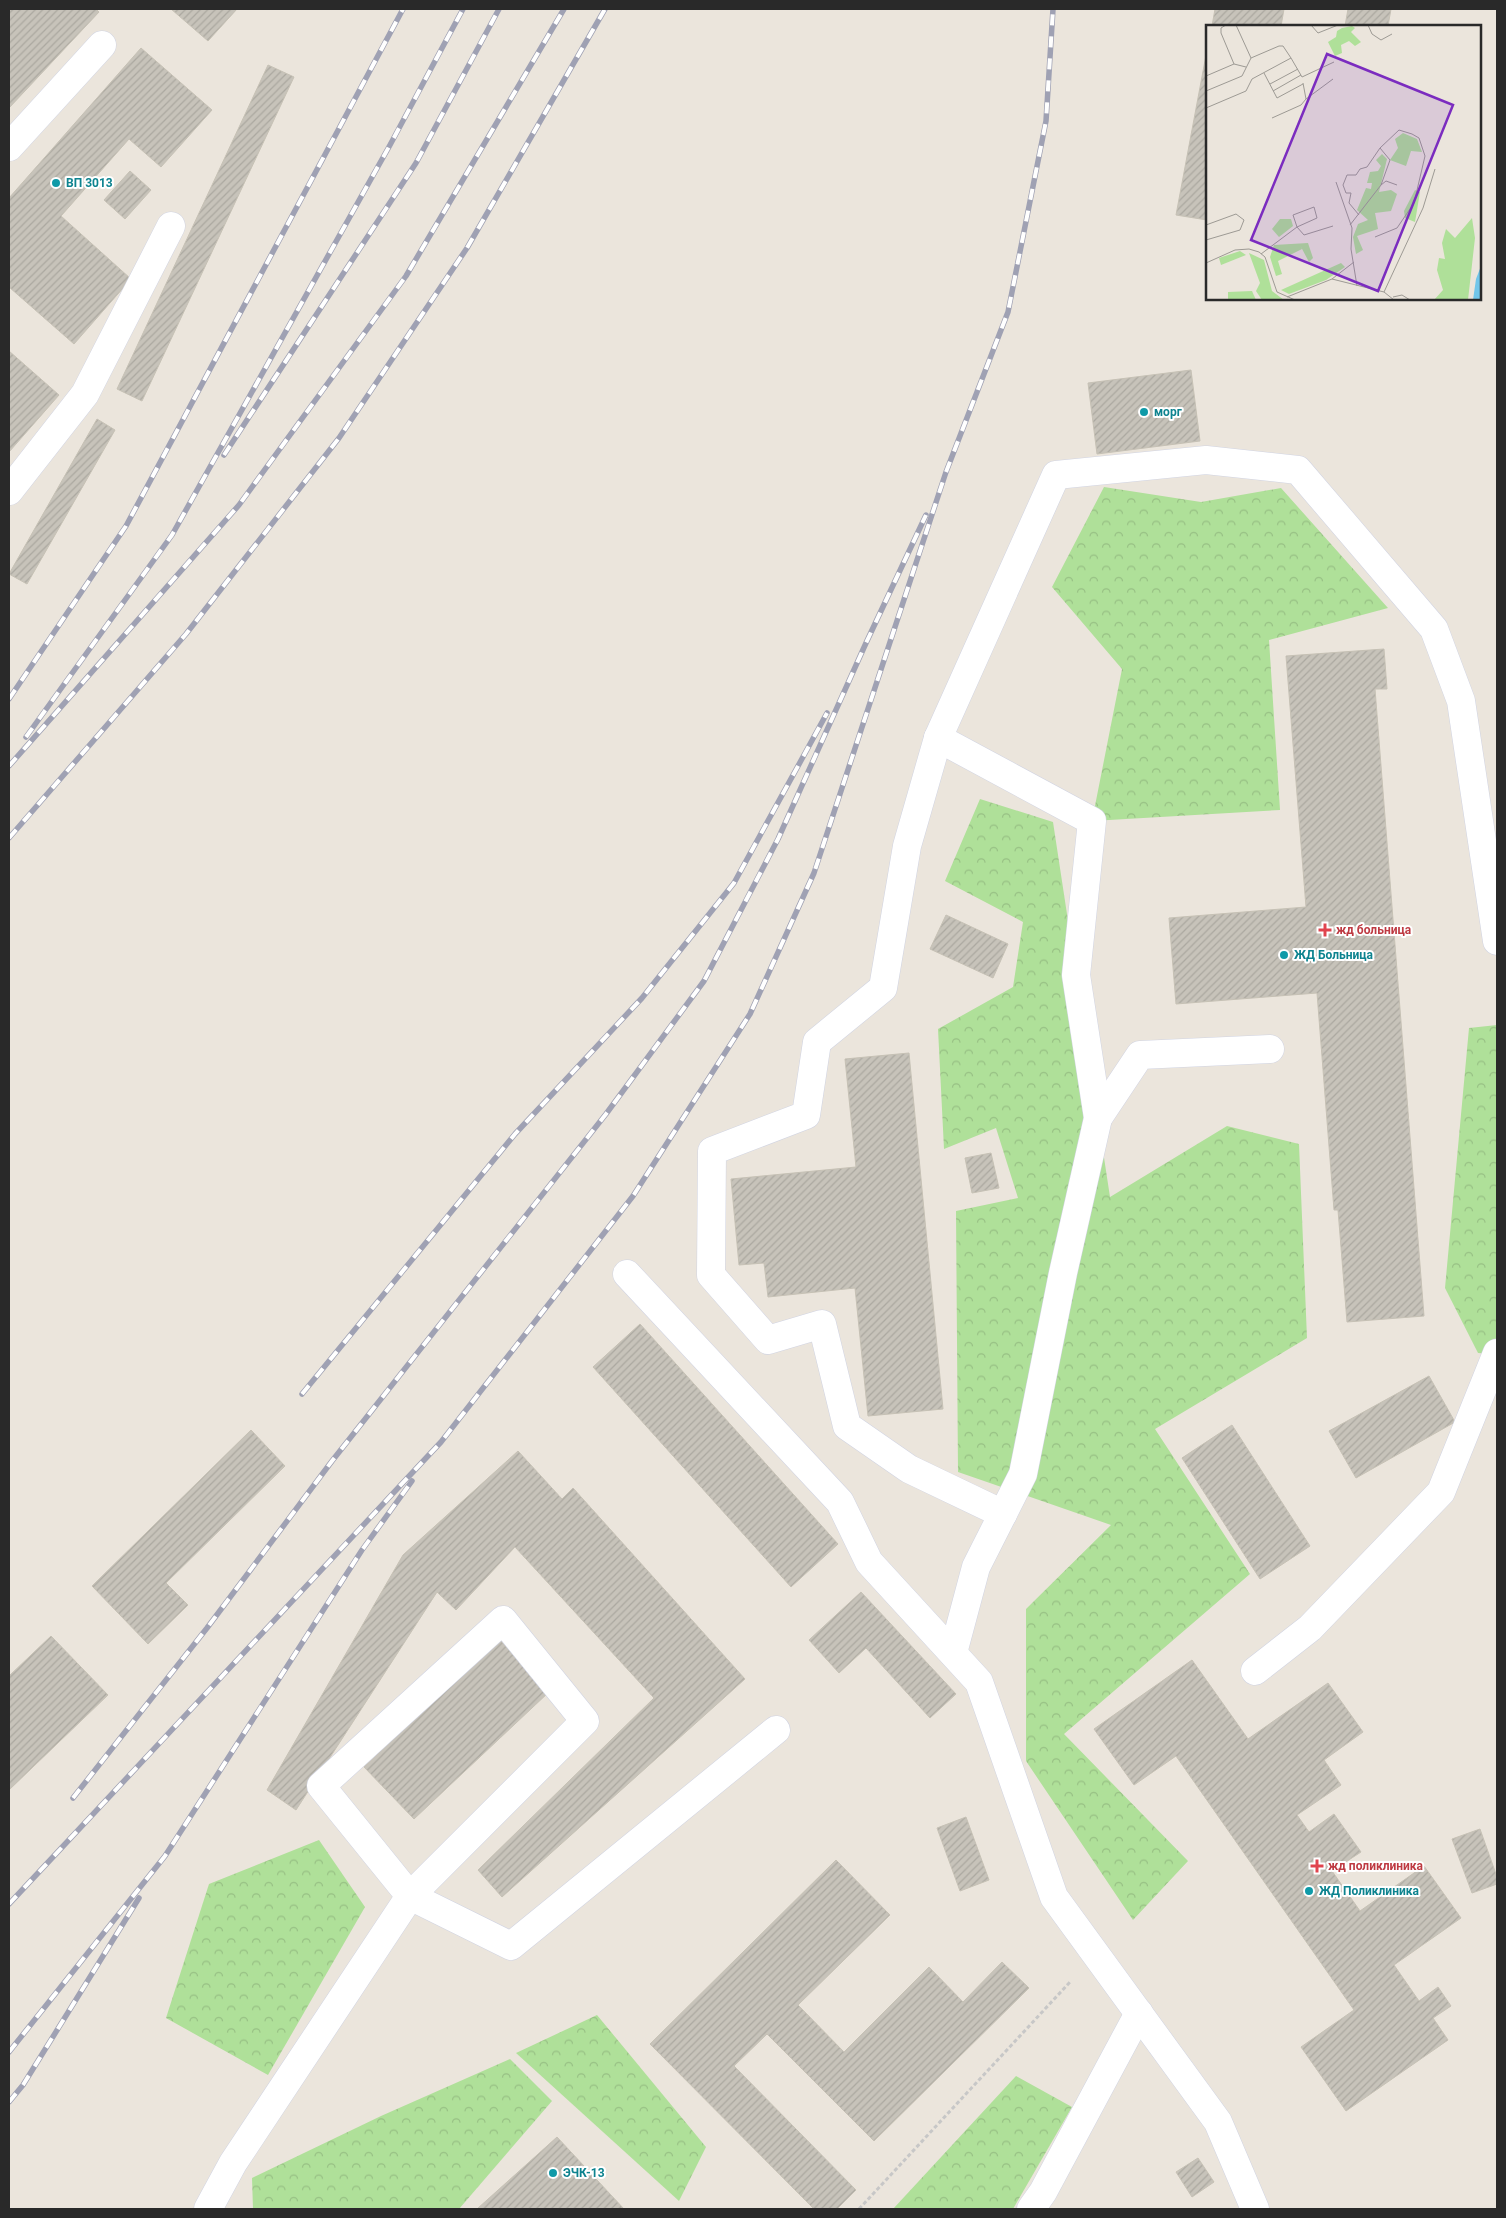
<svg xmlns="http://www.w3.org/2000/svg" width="1506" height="2218" font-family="Roboto,sans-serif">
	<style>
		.forest { fill: url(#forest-crowns) }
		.building { fill: url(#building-hatch); stroke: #c6c1b5 }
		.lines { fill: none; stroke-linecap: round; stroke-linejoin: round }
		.minor-casing { stroke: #d1d4e2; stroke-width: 29 }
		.path { stroke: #c7c7c7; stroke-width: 3; stroke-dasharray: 4 2.5; stroke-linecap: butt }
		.minor { stroke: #fff; stroke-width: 28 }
		.rail-casing { stroke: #9fa1b3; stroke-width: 5.5 }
		.rail { stroke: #fff; stroke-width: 4; stroke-dasharray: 11; stroke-linecap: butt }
		.culture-dot { fill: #0f9aa8; stroke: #fff; stroke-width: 2 }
		.health-dot { fill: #e0444e; stroke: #fff; stroke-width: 2 }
		.labels { text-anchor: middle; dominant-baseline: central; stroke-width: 4; stroke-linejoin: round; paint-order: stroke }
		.culture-label { font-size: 12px; font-weight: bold; fill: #0d838f; stroke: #fff; text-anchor: start }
		.health-label { font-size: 12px; font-weight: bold; fill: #be3a42; stroke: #fff; text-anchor: start }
		.inset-road { fill: none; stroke: #9d9a94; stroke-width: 1 }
		.view { fill: #7b2cbf; fill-opacity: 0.15; stroke: #7b2cbf; stroke-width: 2.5 }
		.inset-edge { fill: none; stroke: #292929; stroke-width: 2.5 }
	</style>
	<defs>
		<pattern id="forest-crowns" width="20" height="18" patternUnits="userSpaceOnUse" patternTransform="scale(1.25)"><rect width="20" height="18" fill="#afe099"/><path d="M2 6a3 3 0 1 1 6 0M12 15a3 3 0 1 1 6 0" fill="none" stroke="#97c084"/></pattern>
		<pattern id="building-hatch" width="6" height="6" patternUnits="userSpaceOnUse" patternTransform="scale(1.25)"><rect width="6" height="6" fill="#c7c3ba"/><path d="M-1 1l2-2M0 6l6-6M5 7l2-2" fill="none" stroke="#aba8a0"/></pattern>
	</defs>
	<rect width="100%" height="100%" fill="#ebe5dc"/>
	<g class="forest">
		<polygon points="1104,487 1201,502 1281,488 1388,608 1269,640 1280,810 1092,821 1122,669 1052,587"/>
		<polygon points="980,799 1053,822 1110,1197 1227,1126 1299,1144 1307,1338 1155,1429 1250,1574 1064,1734 1188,1861 1133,1920 1026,1761 1026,1609 1111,1525 958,1472 956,1211 1018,1198 996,1128 944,1149 938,1029 1013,987 1023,922 945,881"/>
		<polygon points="1497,1025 1497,1354 1478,1353 1445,1288 1469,1028"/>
		<polygon points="319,1840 365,1907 268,2075 166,2018 209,1884"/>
		<polygon points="597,2015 706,2147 679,2201 516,2053"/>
		<polygon points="510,2059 552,2101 459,2209 253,2209 252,2178 381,2116"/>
		<polygon points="1016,2076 1072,2107 1013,2209 893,2209"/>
	</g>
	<g class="building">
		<polygon points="9,9 96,9 99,12 9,108"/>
		<polygon points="171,9 237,9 208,41"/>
		<polygon points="1215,9 1284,9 1281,26 1212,26"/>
		<polygon points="1348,9 1391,9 1388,26 1345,26"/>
		<polygon points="141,48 212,110 161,167 129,139 61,216 131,279 74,344 9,287 9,198"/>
		<polygon points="1207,50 1207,220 1176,215"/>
		<polygon points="268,65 294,77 142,401 117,389"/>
		<polygon points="130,171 151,190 125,219 104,200"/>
		<polygon points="9,351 59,395 9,452"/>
		<polygon points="1191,370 1200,441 1097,454 1088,383"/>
		<polygon points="97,419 115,430 27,584 9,574"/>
		<polygon points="1384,649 1387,689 1375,689 1424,1316 1347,1322 1338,1210 1334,1210 1317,993 1176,1004 1169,918 1306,907 1286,656"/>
		<polygon points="946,915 1008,944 993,978 930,949"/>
		<polygon points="909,1053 943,1409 868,1416 855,1288 768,1297 764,1263 739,1265 731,1179 856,1167 845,1059"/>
		<polygon points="991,1153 999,1188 972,1193 965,1158"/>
		<polygon points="640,1324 838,1544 791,1587 593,1367"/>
		<polygon points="1429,1376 1455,1422 1356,1478 1329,1431"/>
		<polygon points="1232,1425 1310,1546 1260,1579 1182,1458"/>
		<polygon points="251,1430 285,1466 166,1583 188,1605 148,1644 92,1586"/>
		<polygon points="518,1451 562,1499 573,1488 745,1679 502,1897 478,1870 654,1698 515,1547 456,1610 437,1592 296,1810 267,1790 403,1555"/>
		<polygon points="861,1592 956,1694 930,1718 866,1648 839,1673 809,1640"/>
		<polygon points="51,1636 108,1695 9,1790 9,1676"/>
		<polygon points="500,1640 549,1692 414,1819 364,1767"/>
		<polygon points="1192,1660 1248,1739 1328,1683 1363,1732 1324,1760 1341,1785 1297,1815 1309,1832 1334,1814 1361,1852 1332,1871 1360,1911 1424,1866 1461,1918 1394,1965 1419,2001 1438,1987 1451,2006 1433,2018 1448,2040 1346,2111 1301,2047 1354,2010 1176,1756 1134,1785 1094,1729"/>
		<polygon points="966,1817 989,1880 960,1891 937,1828"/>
		<polygon points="1480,1829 1497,1877 1497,1884 1472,1893 1452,1839"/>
		<polygon points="836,1860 890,1915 798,2005 844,2052 929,1967 963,2002 1002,1962 1029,1988 874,2141 767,2034 734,2066 856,2190 837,2209 814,2209 650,2044"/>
		<polygon points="557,2137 624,2209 477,2209"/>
		<polygon points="1198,2158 1214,2182 1192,2197 1176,2172"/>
	</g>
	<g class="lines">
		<defs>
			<g id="minor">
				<polyline points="9,147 102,45"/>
				<polyline points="9,491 85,394 171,226"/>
				<polyline points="938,738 907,846 883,988 817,1042 806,1115 712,1151 711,1275 768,1340 822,1324 847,1426 909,1469 1003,1514"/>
				<polyline points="1098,1118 1140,1055 1270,1049"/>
				<polyline points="627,1274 840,1502 869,1562 979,1682 1054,1897 1218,2122 1255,2209"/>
				<polyline points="953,1653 976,1567 1023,1474 1063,1273 1098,1118 1076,975 1092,821 938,738 1056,475 1206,460 1298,470 1434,629 1461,701 1497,941"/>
				<polyline points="1255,1671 1310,1628 1441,1492 1497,1353"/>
				<polyline points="208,2209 233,2163 410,1896 585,1721 503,1620 321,1786 410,1896 511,1946 776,1730"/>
				<polyline points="1031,2209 1043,2192 1139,2013"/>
			</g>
		</defs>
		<use href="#minor" class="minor-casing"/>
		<polyline class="path" points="859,2209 1071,1981"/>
		<use href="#minor" class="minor"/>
		<defs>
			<g id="rail">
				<polyline points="224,455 416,163 499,9"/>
				<polyline points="9,699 126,526 403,9"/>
				<polyline points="26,737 172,535 390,145 463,9"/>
				<polyline points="9,766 239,505 406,276 564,9"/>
				<polyline points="9,838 186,634 339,438 467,248 605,9"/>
				<polyline points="302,1394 515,1134 642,998 734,883 827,713"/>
				<polyline points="73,1798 207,1628 332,1461 606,1114 704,981 778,839 866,643 926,515"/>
				<polyline points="9,1904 441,1442 633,1196 750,1014 814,873 946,472 1008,312 1046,121 1053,9"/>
				<polyline points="9,2052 165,1856 362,1550 412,1481"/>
				<polyline points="9,2102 23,2085 139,1898"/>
			</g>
		</defs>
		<use href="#rail" class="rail-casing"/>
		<use href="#rail" class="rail"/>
	</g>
	<g class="culture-dot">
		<circle cx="56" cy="183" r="5"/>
		<circle cx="1144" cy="412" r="5"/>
		<circle cx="1284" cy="955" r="5"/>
		<circle cx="1309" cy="1891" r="5"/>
		<circle cx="553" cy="2173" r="5"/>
	</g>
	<g class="health-dot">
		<path d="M1322.5 922.5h5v5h5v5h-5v5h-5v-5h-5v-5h5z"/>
		<path d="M1314.5 1858.5h5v5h5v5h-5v5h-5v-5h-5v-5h5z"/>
	</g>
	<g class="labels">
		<g class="culture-label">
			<text x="66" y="183">ВП 3013</text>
			<text x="1154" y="412">морг</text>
			<text x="1294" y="955">ЖД Больница</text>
			<text x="1319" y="1891">ЖД Поликлиника</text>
			<text x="563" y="2173">ЭЧК-13</text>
		</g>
		<g class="health-label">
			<text x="1336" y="930">жд больница</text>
			<text x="1328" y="1866">жд поликлиника</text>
		</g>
	</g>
	<g transform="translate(1206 25)">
		<rect width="275" height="275" fill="#ebe5dc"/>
		<path d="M46,266L50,275H22V267Z" fill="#afe099"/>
		<path d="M146,1L149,3L145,7L155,17L149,21L143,16L135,20L136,28L129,31L122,17L130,12L131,6L136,3ZM197,108L211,114L216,127L205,126L200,141L184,135L192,123L189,114ZM176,129L181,134L173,167L185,165L191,169L185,186L169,188L172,204L151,211L157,225L150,229L147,212L152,199L162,195L151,185L160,163L165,164L166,158H161L164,147L172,146L175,141L170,135ZM209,165L214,167L209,197L199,193L198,186ZM266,193L269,213L262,275H228L237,265L231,245L233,233L239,234L236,218L240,204L249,213ZM74,194H85L87,201L73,212L66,204ZM102,218L107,233L103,237L94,220L96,224L72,236L76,249L70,251L64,232L68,220ZM34,226L40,230L15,240L13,233ZM43,228L58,235L66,266L78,275H56L50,266L54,258ZM135,238L139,242L120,255L83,269L75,265Z" fill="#afe099"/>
		<path d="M275,241V275H267L270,254Z" fill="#71c6ea"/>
		<path class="inset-road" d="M20,0L15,3V8L28,39M30,0L45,33M105,0L112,8L132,0M162,0L166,9L175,15L186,9M85,33L96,52L128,37M58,48L71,73L97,59M0,51L28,39L40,42M97,58L100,74L127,54M64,59L92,44M0,66L36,51L45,33L73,21H77L85,33L46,54L40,66L0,83M67,66L95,50M66,93L95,80L100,74M130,157L146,203L145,224L151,261M175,160L180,156L191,160M153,190L143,178L145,168H140L137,160L141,150H150L154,144L161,142L174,123M0,200L30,189L38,195L34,205L0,215M144,200L175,160L184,135L174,123L193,105L206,109L213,113L219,131L208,178L191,203L169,212M55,229L91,202L111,193L108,182L87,190L91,202L98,210L127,201M0,238L29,225L43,224L53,227L59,232L71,267L89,275M126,254L148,237M178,267L217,183L229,144M81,272L126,254L178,267L188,275M187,272L196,270L204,275"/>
		<path class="view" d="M121,29L247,80L172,266L45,215Z"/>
		<rect width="275" height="275" class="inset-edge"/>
	</g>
	<rect width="1506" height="2218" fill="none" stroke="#292929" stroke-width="20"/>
</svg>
